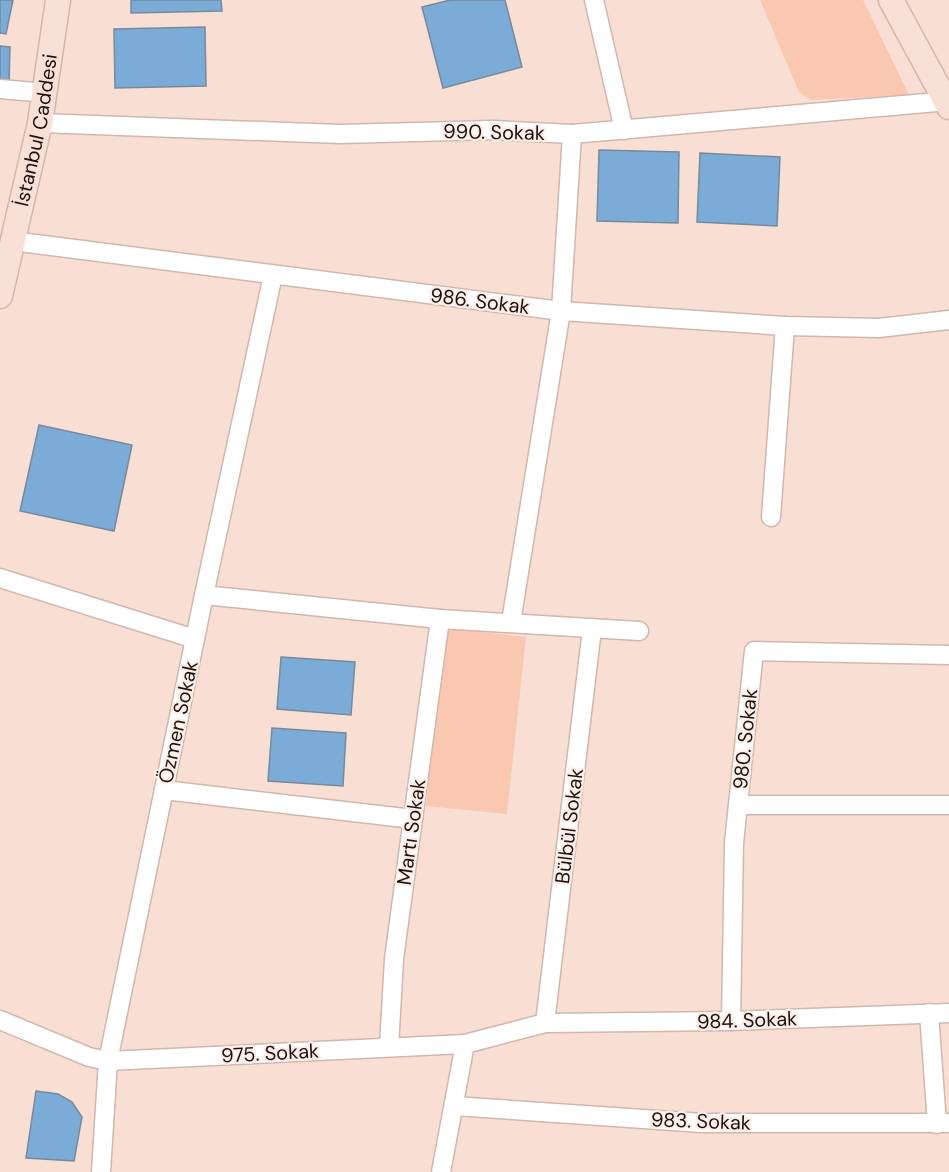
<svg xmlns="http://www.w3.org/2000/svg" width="949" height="1172" font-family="'DM Sans',sans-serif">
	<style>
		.green { fill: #fac7b0 }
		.building { fill: #7aacd7; stroke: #778a9a; stroke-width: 1.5 }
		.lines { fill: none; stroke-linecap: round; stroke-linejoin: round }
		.street-casing { stroke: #d1b7ac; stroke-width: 21 }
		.secondary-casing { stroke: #d1b7ac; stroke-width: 27 }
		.street { stroke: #fff; stroke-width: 18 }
		.secondary { stroke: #f8e0d6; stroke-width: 24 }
		.labels { text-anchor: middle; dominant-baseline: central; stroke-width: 4.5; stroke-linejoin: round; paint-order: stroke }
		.street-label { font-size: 20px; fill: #1b120e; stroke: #ffeee7 }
	</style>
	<rect width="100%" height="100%" fill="#f9dfd3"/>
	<g class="green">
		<polygon points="760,0 863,0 909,95 811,100 799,92"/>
		<polygon points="446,628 526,637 507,814 426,806"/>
	</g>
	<g class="building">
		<polygon points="0,0 13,0 6,34 0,33"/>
		<polygon points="131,0 221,0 222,11 131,13"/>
		<polygon points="450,0 505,0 522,67 443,88 422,7"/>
		<polygon points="205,27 206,86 115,88 114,29"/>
		<polygon points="0,46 10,47 9,83 0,82"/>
		<polygon points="599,150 679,152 678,223 597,221"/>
		<polygon points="700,153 780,157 777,226 697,222"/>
		<polygon points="39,425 132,445 114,531 20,511"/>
		<polygon points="281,657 355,662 351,715 277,709"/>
		<polygon points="272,728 346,733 343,786 268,781"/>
		<polygon points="36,1091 58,1094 72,1102 82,1117 74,1161 26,1158"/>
	</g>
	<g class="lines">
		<defs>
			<g id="street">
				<polyline points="594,0 624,130"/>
				<polyline points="0,89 46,93"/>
				<polyline points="40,123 340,134 493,130 572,134 949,101"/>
				<polyline points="12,241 561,311 785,326 879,328 949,320"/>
				<polyline points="771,517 785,326"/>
				<polyline points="0,578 195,639"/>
				<polyline points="204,595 440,619 639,631"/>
				<polyline points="511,622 561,311 572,134"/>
				<polyline points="164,790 413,819"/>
				<polyline points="738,805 949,805"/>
				<polyline points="929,1013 937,1124"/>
				<polyline points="0,1020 89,1057 108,1061 465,1044 545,1023 731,1021 949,1013"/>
				<polyline points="731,1021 734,843 754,651 949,655"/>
				<polyline points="545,1023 592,629"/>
				<polyline points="389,1047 394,959 440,619"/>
				<polyline points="454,1106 702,1123 949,1123"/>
				<polyline points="101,1172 108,1061 204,595 273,275"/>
				<polyline points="441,1172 465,1044"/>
			</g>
			<g id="secondary">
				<polyline points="891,0 949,107"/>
				<path id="s1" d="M0,296L40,123L58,0"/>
			</g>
		</defs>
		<use href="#street" class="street-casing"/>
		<use href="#secondary" class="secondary-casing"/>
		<use href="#street" class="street"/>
		<use href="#secondary" class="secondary"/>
	</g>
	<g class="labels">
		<g class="street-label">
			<text stroke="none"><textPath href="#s1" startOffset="170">İstanbul Caddesi</textPath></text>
			<text transform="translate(494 132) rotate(1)">990. Sokak</text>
			<text transform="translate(480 301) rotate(7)">986. Sokak</text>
			<text transform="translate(178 722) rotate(-78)">Özmen Sokak</text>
			<text transform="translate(745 739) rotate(-84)">980. Sokak</text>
			<text transform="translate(569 826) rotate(-83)">Bülbül Sokak</text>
			<text transform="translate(411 832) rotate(-82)">Martı Sokak</text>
			<text transform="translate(747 1020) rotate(-2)">984. Sokak</text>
			<text transform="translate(270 1053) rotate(-3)">975. Sokak</text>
			<text transform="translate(701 1121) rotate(2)">983. Sokak</text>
		</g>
	</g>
</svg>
